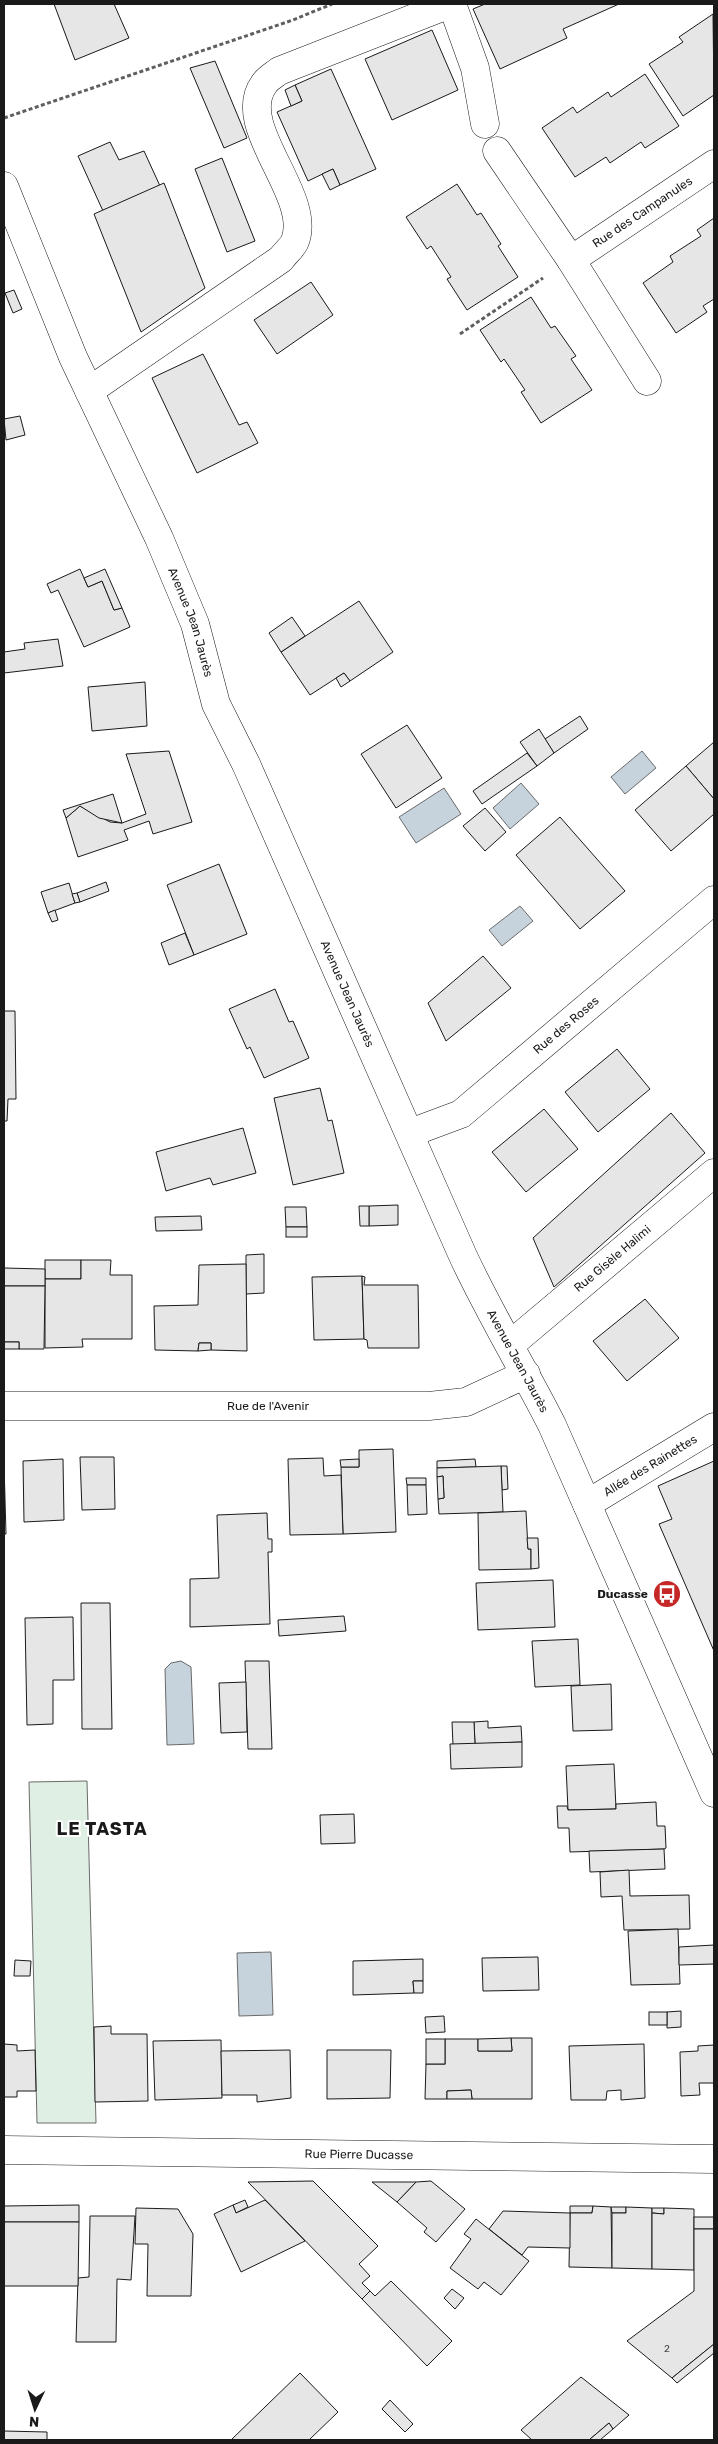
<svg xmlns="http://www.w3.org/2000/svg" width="718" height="2444" font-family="Rubik,sans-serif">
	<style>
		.green { fill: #e0efe3; stroke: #6a6a6a }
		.water { fill: #c6d2dc; stroke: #6a6a6a }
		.building { fill: #e6e6e6; stroke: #1a1a1a }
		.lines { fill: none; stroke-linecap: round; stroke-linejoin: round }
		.street-casing { stroke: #1a1a1a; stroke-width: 29 }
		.secondary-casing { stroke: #1a1a1a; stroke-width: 29 }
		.path { stroke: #5f5f5f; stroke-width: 3; stroke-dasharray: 4 2.5; stroke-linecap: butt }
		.street { stroke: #fff; stroke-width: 28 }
		.secondary { stroke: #fff; stroke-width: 28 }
		.labels { text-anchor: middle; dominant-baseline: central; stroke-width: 4; stroke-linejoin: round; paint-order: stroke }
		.number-label { font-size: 10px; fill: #4d4d4d }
		.street-label { font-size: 12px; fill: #1a1a1a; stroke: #fff }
		.poi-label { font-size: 12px; font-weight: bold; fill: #1a1a1a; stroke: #fff; text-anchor: end }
		.district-label { font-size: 18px; font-weight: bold; letter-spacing: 1px; fill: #1a1a1a; stroke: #fff }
	</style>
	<rect width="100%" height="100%" fill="#fff"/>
	<polygon class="green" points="87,1781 96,2123 37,2123 29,1782"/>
	<g class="water">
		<polygon points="642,751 656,768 625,794 611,777"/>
		<polygon points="521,783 539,804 510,829 493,808"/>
		<polygon points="444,788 461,814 416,843 399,817"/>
		<polygon points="520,906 533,921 502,946 489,930"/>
		<polygon points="181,1661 191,1667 194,1744 167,1745 165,1669 171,1663"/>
		<polygon points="271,1952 273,2015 239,2016 237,1953"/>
	</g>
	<g class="building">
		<polygon points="54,4 114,4 129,38 75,60"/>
		<polygon points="485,4 619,4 563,29 567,38 500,69 473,9"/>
		<polygon points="713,14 714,95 683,116 649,64 683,42 679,37"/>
		<polygon points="432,30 458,90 392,120 365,59"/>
		<polygon points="215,61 247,138 224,148 190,68"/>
		<polygon points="331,69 376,169 340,185 333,169 308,181 277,112 302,101 295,85"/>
		<polygon points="645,74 679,126 645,148 641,142 610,163 606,157 575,177 542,128 573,107 577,113 608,92 611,97"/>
		<polygon points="295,85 302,101 291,106 285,90"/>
		<polygon points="110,142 119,160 144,151 160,186 103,211 78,156"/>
		<polygon points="222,158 255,241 227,252 195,169"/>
		<polygon points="333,169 340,185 330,190 322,174"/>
		<polygon points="164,183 205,288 141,332 94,214"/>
		<polygon points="457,184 477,215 481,213 501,244 498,246 518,277 467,310 447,279 451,277 431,246 427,249 406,217"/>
		<polygon points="714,218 714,299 703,306 707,312 676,333 643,283 673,262 670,256 701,236 697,230"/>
		<polygon points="311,282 333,315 277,354 254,320"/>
		<polygon points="14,290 22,309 13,313 5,293"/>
		<polygon points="531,297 551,328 555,326 576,356 571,359 592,390 541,423 521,392 525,390 504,359 501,362 480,330"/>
		<polygon points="203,354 239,425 247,422 258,443 197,473 152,378"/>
		<polygon points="20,416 25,435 6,440 4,419"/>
		<polygon points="80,569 88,587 102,581 114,610 122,608 130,627 84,647 58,590 51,593 47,584"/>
		<polygon points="105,569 122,608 114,610 102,581 88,587 84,578"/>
		<polygon points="359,601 393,652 350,681 344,673 310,695 281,652"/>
		<polygon points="292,617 305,636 281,652 269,633"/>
		<polygon points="58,639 63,666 4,673 4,652 25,649 24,643"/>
		<polygon points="344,673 350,681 341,687 336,678"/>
		<polygon points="145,682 147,726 92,731 88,687"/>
		<polygon points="580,716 588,729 554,753 545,739"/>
		<polygon points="407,725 442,778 396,808 361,754"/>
		<polygon points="539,729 554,753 537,766 520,742"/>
		<polygon points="714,742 714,799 686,766"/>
		<polygon points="169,751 192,822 153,834 149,821 124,830 128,840 78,857 66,818 80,806 110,822 122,823 146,814 126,754"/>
		<polygon points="527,753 537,766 482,804 473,791"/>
		<polygon points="686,766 714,799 714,814 671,851 635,810"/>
		<polygon points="113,794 122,823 99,818 80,806 66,818 63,810"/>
		<polygon points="485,808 506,832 485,851 463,826"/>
		<polygon points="560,817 625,891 580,929 516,855"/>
		<polygon points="219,864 247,934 194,955 167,885"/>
		<polygon points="106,882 109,891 80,902 77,893"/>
		<polygon points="69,883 75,903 48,913 41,892"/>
		<polygon points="77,893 80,902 75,903 72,894"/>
		<polygon points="55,910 58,920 52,922 48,913"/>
		<polygon points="185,933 194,955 169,965 161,943"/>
		<polygon points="483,956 511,988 446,1041 428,1003"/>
		<polygon points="275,989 289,1022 293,1021 309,1058 264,1078 250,1047 247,1049 229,1009"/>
		<polygon points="4,1011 15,1011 16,1099 8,1099 7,1121 4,1121"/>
		<polygon points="617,1049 650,1089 598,1132 565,1092"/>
		<polygon points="320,1088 328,1121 332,1120 344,1173 293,1185 274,1098"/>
		<polygon points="544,1109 578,1149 526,1192 492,1152"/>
		<polygon points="671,1113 705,1153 554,1287 533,1238"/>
		<polygon points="243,1128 256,1173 213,1185 210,1178 166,1191 156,1152"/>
		<polygon points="398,1205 398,1225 369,1226 369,1206"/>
		<polygon points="359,1206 369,1206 369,1226 360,1226"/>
		<polygon points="285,1207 306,1207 307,1227 286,1227"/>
		<polygon points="201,1216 202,1230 156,1231 155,1217"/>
		<rect x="286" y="1227" width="21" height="10"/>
		<polygon points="264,1254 264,1293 246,1294 246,1255"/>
		<rect x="45" y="1260" width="36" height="19"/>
		<polygon points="81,1260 111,1260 110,1275 132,1275 132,1339 82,1339 83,1347 45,1348 45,1279 81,1279"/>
		<polygon points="246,1264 247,1351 211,1350 211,1343 199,1343 198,1351 155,1350 154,1306 198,1305 199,1265"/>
		<polygon points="4,1268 45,1269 45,1286 4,1286"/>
		<polygon points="362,1276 364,1339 314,1340 312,1277"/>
		<polygon points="362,1276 365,1277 364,1285 418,1285 419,1348 368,1348 367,1340 364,1339"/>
		<polygon points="4,1286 45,1286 44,1349 19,1349 19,1342 4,1342"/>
		<polygon points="645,1299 679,1338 627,1381 593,1341"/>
		<rect x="4" y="1342" width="15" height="7"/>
		<polygon points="199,1343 211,1343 211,1350 198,1351"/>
		<polygon points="393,1449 396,1532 343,1534 341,1467 359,1467 359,1450"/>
		<polygon points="80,1457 114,1457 115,1509 82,1510"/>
		<polygon points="323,1458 324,1476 341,1475 343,1534 290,1535 288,1459"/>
		<polygon points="63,1459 64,1520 24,1522 23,1461"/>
		<polygon points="359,1459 359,1467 341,1467 340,1460"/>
		<polygon points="475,1459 476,1467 437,1468 437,1461"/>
		<polygon points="714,1461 714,1651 659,1524 672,1519 658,1486"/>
		<polygon points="4,1464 6,1534 4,1534"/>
		<polygon points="501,1466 507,1466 508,1489 502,1490"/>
		<polygon points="501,1466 503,1512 439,1514 438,1499 444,1498 443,1476 437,1477 437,1468"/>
		<polygon points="443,1476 444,1498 438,1499 437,1477"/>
		<polygon points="406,1478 426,1478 426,1485 407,1485"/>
		<polygon points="407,1485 426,1485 427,1514 408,1515"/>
		<polygon points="526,1511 528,1549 531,1549 531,1569 479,1570 478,1513"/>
		<polygon points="267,1513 268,1539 272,1539 272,1552 268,1552 270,1624 190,1627 190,1579 219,1578 217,1515"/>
		<polygon points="527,1538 538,1538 539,1568 531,1569 531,1549 528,1549"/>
		<polygon points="553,1580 555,1627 478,1630 476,1583"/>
		<polygon points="667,1582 675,1601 666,1605 658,1586"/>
		<polygon points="81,1603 110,1603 112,1729 82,1729"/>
		<polygon points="344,1616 346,1631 279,1636 278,1620"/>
		<polygon points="73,1617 74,1680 53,1680 53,1724 27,1725 25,1618"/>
		<polygon points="578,1639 580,1685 535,1687 532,1641"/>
		<polygon points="245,1661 269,1661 272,1749 248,1749"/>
		<polygon points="246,1682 247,1732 221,1733 219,1683"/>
		<polygon points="611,1684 612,1730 573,1731 571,1686"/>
		<polygon points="488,1721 488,1728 521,1726 522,1742 475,1744 474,1722"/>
		<polygon points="452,1722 474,1722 475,1744 453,1745"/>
		<polygon points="522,1742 522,1767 451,1769 450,1744"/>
		<polygon points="614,1764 616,1809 568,1810 566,1766"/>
		<polygon points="656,1802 657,1826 665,1826 666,1848 664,1849 570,1852 569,1828 558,1828 557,1806 567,1806 568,1810 616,1809 616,1804"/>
		<polygon points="354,1814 355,1843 321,1844 320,1815"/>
		<polygon points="664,1849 665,1869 590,1872 589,1851"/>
		<polygon points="629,1870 630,1896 689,1895 690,1929 624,1930 622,1896 601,1897 600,1872"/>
		<polygon points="678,1929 680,1984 631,1985 628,1931"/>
		<polygon points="714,1945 714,1964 679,1965 679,1947"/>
		<polygon points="538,1957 539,1990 483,1991 482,1958"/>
		<polygon points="423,1959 423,1981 413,1981 414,1993 353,1995 353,1961"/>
		<polygon points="15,1960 31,1961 30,1976 14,1976"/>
		<polygon points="413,1981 423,1981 423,1993 414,1993"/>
		<polygon points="681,2011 681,2027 667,2028 667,2012"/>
		<rect x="649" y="2012" width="18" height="13"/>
		<polygon points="444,2016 445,2032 426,2033 425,2017"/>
		<polygon points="111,2026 111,2034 147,2034 148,2101 95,2102 94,2027"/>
		<polygon points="511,2038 532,2038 532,2099 472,2099 471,2090 447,2091 447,2099 425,2099 426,2064 445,2064 445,2039 478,2039 478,2051 512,2051"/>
		<polygon points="511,2038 512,2051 478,2051 478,2039"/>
		<rect x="426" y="2039" width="19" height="25"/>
		<polygon points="221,2040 222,2098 155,2100 153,2041"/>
		<polygon points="4,2044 17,2045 17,2051 35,2050 36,2091 17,2091 17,2097 4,2097"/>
		<polygon points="644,2044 645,2098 621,2100 621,2090 607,2091 606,2100 571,2100 569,2046"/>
		<polygon points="714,2045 714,2083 699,2083 700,2095 681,2096 680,2052 698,2051 698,2046"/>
		<polygon points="290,2050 291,2098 257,2102 257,2095 222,2095 221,2051"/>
		<polygon points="327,2050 391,2050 390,2098 327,2099"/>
		<polygon points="471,2090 472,2099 447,2099 447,2091"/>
		<polygon points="313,2181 378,2246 359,2264 370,2276 362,2283 370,2291 362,2299 248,2182"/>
		<polygon points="431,2181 465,2209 436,2242 424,2232 427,2228 397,2202 416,2182"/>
		<polygon points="372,2182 416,2182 397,2202"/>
		<polygon points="245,2200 248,2207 236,2213 233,2205"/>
		<polygon points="265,2200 305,2241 241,2272 214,2214 233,2205 236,2213"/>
		<polygon points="79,2205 79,2222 4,2222 4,2206"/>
		<polygon points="570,2206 593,2206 592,2213 570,2213"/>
		<polygon points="593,2206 611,2207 612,2268 569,2267 570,2213 592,2213"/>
		<polygon points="611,2207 626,2207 626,2213 612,2213"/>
		<polygon points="626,2207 652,2208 652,2269 612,2268 612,2213 626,2213"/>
		<polygon points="136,2208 178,2209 193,2234 191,2296 147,2296 148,2244 135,2244"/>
		<polygon points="652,2208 664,2208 664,2214 652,2213"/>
		<polygon points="664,2208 694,2209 694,2270 652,2269 652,2213 664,2214"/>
		<polygon points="503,2211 570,2213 570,2248 528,2247 522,2255 489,2229"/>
		<polygon points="90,2216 135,2216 131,2280 117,2279 116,2342 76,2342 78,2278 89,2277"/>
		<rect x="694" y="2217" width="20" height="12"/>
		<polygon points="476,2219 529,2261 501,2295 484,2282 478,2289 450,2268 471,2239 464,2234"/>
		<polygon points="4,2222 79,2222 78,2286 4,2286"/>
		<polygon points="694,2229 714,2229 714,2344 672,2378 627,2341 694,2291"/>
		<polygon points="391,2281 452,2341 427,2366 362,2299 370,2291 375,2296"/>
		<polygon points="452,2289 464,2298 455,2309 444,2298"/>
		<polygon points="714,2344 714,2353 677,2383 672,2378"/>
		<polygon points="300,2373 338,2412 309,2440 231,2440"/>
		<polygon points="581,2377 629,2415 613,2429 609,2423 589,2440 532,2440 521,2430"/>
		<polygon points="390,2400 413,2424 405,2432 382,2409"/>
		<polygon points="609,2423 613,2429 600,2440 589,2440"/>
		<polygon points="4,2431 47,2432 47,2440 4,2440"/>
	</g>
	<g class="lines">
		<defs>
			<g id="street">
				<polyline points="452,4 475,68 485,124"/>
				<polyline points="497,151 571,260 647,381"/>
				<path id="s1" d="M571,260L714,164"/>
				<path d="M89,391L281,259C285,253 293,247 295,241C313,195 233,126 264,84C267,79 274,75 279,71L450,4"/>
				<path id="s2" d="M410,1133L461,1114L714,900"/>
				<path id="s3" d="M510,1345L714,1173"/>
				<path id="s4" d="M4,1406H429L466,1402L526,1374"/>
				<path id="s5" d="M587,1504L714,1427"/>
				<path id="s6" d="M4,2150L714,2159"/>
			</g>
			<g id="secondary">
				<path id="s7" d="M4,186L73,357L159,538L195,624L216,704L246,764L463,1256C490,1314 523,1368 552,1425L714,1793"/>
			</g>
		</defs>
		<use href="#street" class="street-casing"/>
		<use href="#secondary" class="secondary-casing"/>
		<g class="path">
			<polyline points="4,118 293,20 332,4"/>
			<polyline points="460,334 543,278"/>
		</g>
		<use href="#street" class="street"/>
		<use href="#secondary" class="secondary"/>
	</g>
	<defs>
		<symbol id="bus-disc" viewBox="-11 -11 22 22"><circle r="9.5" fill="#c62828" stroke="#fff"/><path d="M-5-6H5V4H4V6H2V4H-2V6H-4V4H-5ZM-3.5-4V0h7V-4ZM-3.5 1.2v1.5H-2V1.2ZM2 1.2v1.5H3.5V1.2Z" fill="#fff"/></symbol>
	</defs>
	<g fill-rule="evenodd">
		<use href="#bus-disc" x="651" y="1578" width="32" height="32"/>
	</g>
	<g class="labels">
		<g class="number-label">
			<text x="667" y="2349">2</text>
		</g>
		<g class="street-label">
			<text stroke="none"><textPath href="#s1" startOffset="86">Rue des Campanules</textPath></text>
			<text stroke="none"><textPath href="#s7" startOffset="475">Avenue Jean Jaurès</textPath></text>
			<text stroke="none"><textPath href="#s7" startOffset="879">Avenue Jean Jaurès</textPath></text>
			<text stroke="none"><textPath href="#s2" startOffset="192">Rue des Roses</textPath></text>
			<text stroke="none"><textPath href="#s3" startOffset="134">Rue Gisèle Halimi</textPath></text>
			<text stroke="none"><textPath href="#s7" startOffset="1284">Avenue Jean Jaurès</textPath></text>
			<text stroke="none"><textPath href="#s4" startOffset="264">Rue de l'Avenir</textPath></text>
			<text stroke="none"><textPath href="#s5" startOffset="74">Allée des Rainettes</textPath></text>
			<text stroke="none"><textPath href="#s6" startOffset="355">Rue Pierre Ducasse</textPath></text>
		</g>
		<g class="poi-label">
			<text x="648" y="1594">Ducasse</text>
		</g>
		<g class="district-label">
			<text x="102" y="1829">LE TASTA</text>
		</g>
	</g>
	<rect width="718" height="2444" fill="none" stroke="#1a1a1a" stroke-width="10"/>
	<g transform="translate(35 2409) rotate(184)" stroke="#ffffff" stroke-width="4" paint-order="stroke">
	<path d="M0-4L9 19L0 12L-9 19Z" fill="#1a1a1a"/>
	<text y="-8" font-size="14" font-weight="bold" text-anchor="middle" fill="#1a1a1a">N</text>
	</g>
</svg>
